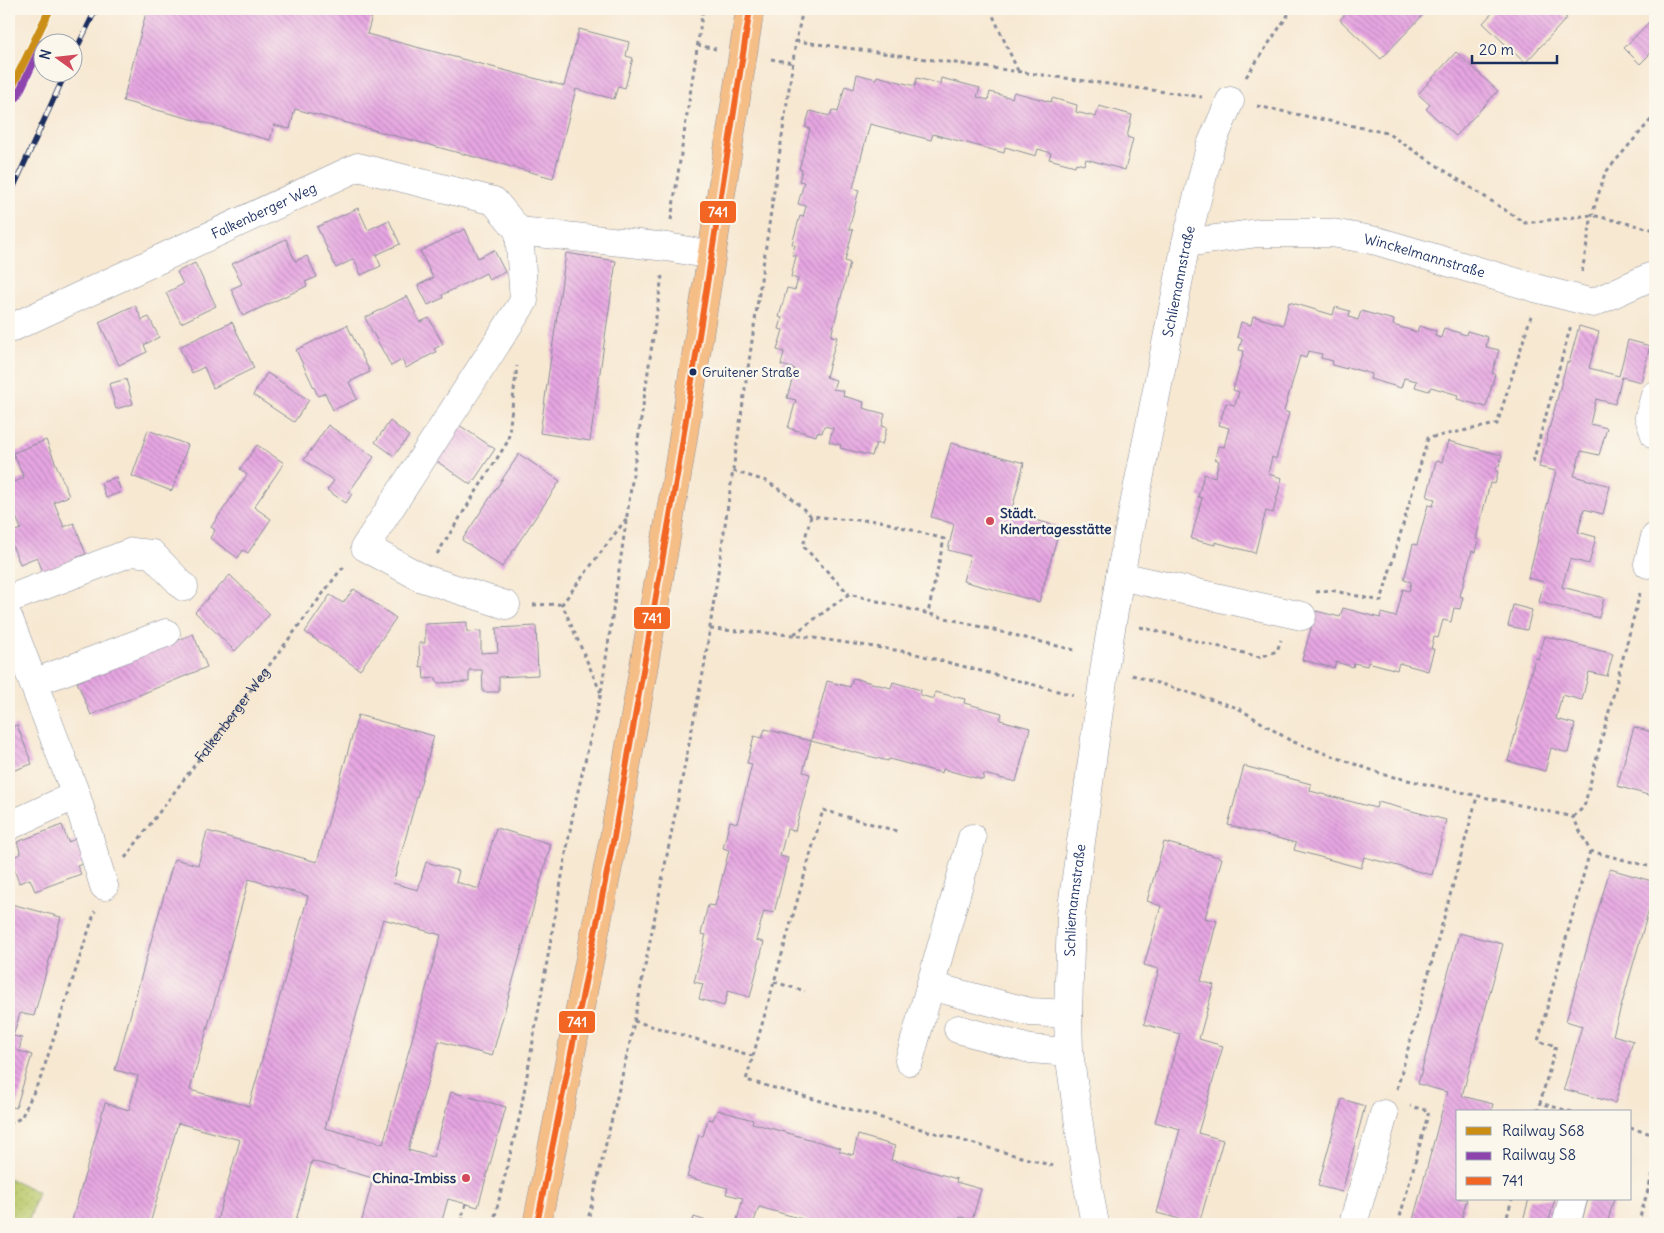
<svg xmlns="http://www.w3.org/2000/svg" width="1664" height="1233" font-family="Delius,sans-serif">
	<style>
		.grass { fill: url(#grass-dots); stroke: #6a7c64 }
		.building { fill: url(#building-back-hatch); fill-rule: evenodd }
		.lines { fill: none; stroke-linecap: round; stroke-linejoin: round }
		.minor-casing { stroke: #898c98; stroke-width: 29 }
		.major-casing { stroke: #898c98; stroke-width: 29 }
		.path { stroke: #898c98; stroke-width: 3; stroke-dasharray: 4 4; stroke-linecap: butt }
		.minor { stroke: #fff; stroke-width: 28 }
		.major { stroke: #f6be87; stroke-width: 28 }
		.rail-casing { stroke: #1b2f5e; stroke-width: 5.5 }
		.rail { stroke: #fbf7ec; stroke-width: 4; stroke-dasharray: 11; stroke-linecap: butt }
		.bus-1-casing { stroke: #fbf7ec; stroke-width: 10 }
		.bus-1 { stroke: #f26522; stroke-width: 6 }
		.rail-1-casing { stroke: #fbf7ec; stroke-width: 11 }
		.rail-2-casing { stroke: #fbf7ec; stroke-width: 11 }
		.rail-1 { stroke: #cb8e13; stroke-width: 8 }
		.rail-2 { stroke: #8e44ad; stroke-width: 8 }
		.bus-dot { fill: #1b2f5e; stroke: #fbf7ec; stroke-width: 2 }
		.poi-dot { fill: #d1495b; stroke: #fbf7ec; stroke-width: 2 }
		.labels { text-anchor: middle; dominant-baseline: central; stroke-width: 5; stroke-linejoin: round; paint-order: stroke }
		.bus-label { font-size: 13px; fill: #1b2f5e; stroke: #fbf7ec; text-anchor: start }
		.street-label { font-size: 14px; fill: #1b2f5e; stroke: #fbf7ec }
		.poi-label { font-size: 14px; font-weight: bold; fill: #1b2f5e; stroke: #fbf7ec; text-anchor: start }
		.line-badge { stroke: #fbf7ec; stroke-width: 2 }
		.badge-label { font-size: 14px; text-anchor: middle; font-weight: bold; fill: #fff }
	</style>
	<defs>
		<pattern id="grass-dots" width="8" height="8" patternUnits="userSpaceOnUse" patternTransform="scale(1.25)"><rect width="8" height="8" fill="#bac96b"/><path d="M2 2h.1M6 6h.1" fill="none" stroke="#9fad5f" stroke-width="1.8" stroke-linecap="round"/></pattern>
		<pattern id="building-back-hatch" width="6" height="6" patternUnits="userSpaceOnUse" patternTransform="scale(1.25)"><rect width="6" height="6" fill="#e7a6e2"/><path d="M-1 5l2 2M0 0l6 6M5-1l2 2" fill="none" stroke="#ba88ba"/></pattern>
	</defs>
	<rect width="100%" height="100%" fill="#fbf7ec"/>
	<filter id="ink" filterUnits="userSpaceOnUse"><feTurbulence type="fractalNoise" baseFrequency=".02" numOctaves="2"/><feDisplacementMap in="SourceGraphic" scale="10" xChannelSelector="R" yChannelSelector="G"/><feConvolveMatrix kernelMatrix="1 2 1 2 8 2 1 2 1" color-interpolation-filters="sRGB"/></filter>
	<filter id="wash" filterUnits="userSpaceOnUse"><feTurbulence type="fractalNoise" baseFrequency=".0096" numOctaves="4" result="noise"/><feDisplacementMap in="SourceGraphic" scale="20" xChannelSelector="R" yChannelSelector="G"/><feGaussianBlur stdDeviation="1.12" result="paint"/><feColorMatrix in="noise" values="0 0 0 0 0 0 0 0 0 0 0 0 0 0 0 0 0 1.4 0 .05"/><feComposite in="paint" operator="in"/></filter>
	<g filter="url(#wash)">
		<rect width="100%" height="100%" fill="#f7e8d2"/>
		<polygon class="grass" points="9,1178 38,1192 28,1224 9,1224"/>
		<g id="blocks">
			<g class="building">
				<polygon points="147,9 374,9 367,34 564,86 579,29 629,42 626,56 633,58 625,88 618,86 614,99 576,89 553,178 295,109 290,129 274,125 270,140 123,101"/>
				<polygon points="1350,9 1416,9 1423,15 1381,59 1340,20"/>
				<polygon points="1496,9 1556,9 1567,18 1525,63 1483,23"/>
				<polygon points="1655,16 1655,49 1640,64 1624,48"/>
				<polygon points="1456,52 1498,91 1456,136 1426,109 1430,105 1418,94"/>
				<polygon points="857,74 876,79 877,76 915,86 917,78 940,84 941,78 980,88 977,97 988,100 990,92 1012,98 1014,92 1051,102 1052,98 1077,105 1076,112 1096,117 1099,106 1132,115 1127,137 1133,139 1125,170 1086,159 1084,165 1076,163 1075,166 1049,159 1051,153 1038,149 1036,156 1005,147 1004,153 933,134 931,140 870,124 853,188 859,190 849,229 853,230 845,261 850,263 831,336 837,337 826,377 836,380 833,389 844,391 843,396 864,402 863,408 885,414 882,426 887,427 882,445 876,443 872,456 840,448 841,445 829,442 833,428 824,426 822,433 817,432 816,436 788,428 796,400 787,398 795,369 781,365 784,352 777,350 783,330 779,329 782,318 779,317 787,288 795,290 798,279 791,277 796,256 792,255 795,245 792,244 800,216 803,217 806,206 798,204 804,182 799,181 802,170 799,169 810,129 805,127 810,111 830,116 832,110 838,112 845,86 854,89"/>
				<polygon points="358,208 368,230 389,220 400,244 376,255 381,266 361,275 354,259 336,268 317,227"/>
				<polygon points="465,229 478,258 494,250 505,272 489,280 486,273 442,295 443,298 428,305 418,285 433,278 420,251"/>
				<polygon points="286,239 295,261 307,256 317,277 305,282 307,286 243,316 231,289 242,284 232,264"/>
				<polygon points="566,253 616,261 590,441 540,433"/>
				<polygon points="195,263 216,306 181,323 166,293 183,284 177,272"/>
				<polygon points="407,296 420,322 429,318 443,344 434,349 436,352 406,368 402,360 391,366 365,318"/>
				<polygon points="1289,302 1333,315 1335,307 1350,311 1349,317 1358,320 1361,311 1394,320 1393,325 1417,332 1419,326 1436,331 1435,336 1441,338 1444,328 1466,335 1467,331 1488,337 1486,347 1499,350 1492,373 1495,374 1486,407 1457,399 1458,395 1431,387 1429,391 1415,387 1417,381 1404,378 1401,388 1370,379 1372,374 1347,367 1347,369 1332,365 1333,361 1321,358 1322,354 1308,351 1306,358 1300,356 1284,411 1289,413 1276,459 1272,457 1268,474 1282,478 1273,513 1266,511 1255,553 1215,542 1215,545 1191,539 1202,498 1198,497 1204,474 1215,477 1219,461 1215,459 1218,446 1224,447 1229,428 1219,425 1226,403 1235,405 1239,392 1233,390 1244,351 1239,350 1242,339 1237,337 1241,322 1251,325 1253,316 1283,325"/>
				<polygon points="135,305 142,320 149,317 159,337 144,345 147,352 119,365 99,322"/>
				<polygon points="232,322 254,368 213,388 204,367 192,373 179,347"/>
				<polygon points="347,325 370,372 349,382 357,399 333,410 325,393 318,396 296,350"/>
				<polygon points="1579,326 1599,332 1589,368 1619,376 1628,340 1650,346 1641,382 1622,377 1615,404 1596,399 1590,424 1607,428 1599,455 1581,451 1574,476 1610,486 1603,514 1584,509 1578,532 1596,537 1589,564 1570,559 1562,587 1604,598 1599,618 1539,602 1544,582 1528,578 1556,471 1539,467 1567,362 1569,363"/>
				<polygon points="267,373 309,400 294,422 253,395"/>
				<polygon points="126,379 133,404 116,409 109,384"/>
				<polygon points="390,421 409,436 394,456 375,442"/>
				<polygon points="328,425 374,457 349,492 352,494 346,503 327,490 334,481 304,460"/>
				<polygon points="459,425 495,449 471,485 435,460"/>
				<polygon points="148,430 188,445 172,491 132,476"/>
				<polygon points="46,440 69,496 54,502 64,527 74,523 86,554 43,572 37,557 20,564 9,538 9,533 21,529 9,500 9,484 24,478 13,453"/>
				<polygon points="1448,441 1502,455 1499,466 1497,466 1496,471 1498,472 1495,484 1490,483 1476,539 1479,540 1476,552 1472,551 1460,596 1463,597 1460,609 1454,608 1451,622 1443,620 1438,638 1434,637 1431,649 1434,649 1428,671 1399,663 1397,670 1368,662 1367,666 1354,663 1353,667 1336,662 1334,668 1302,660 1316,611 1340,617 1343,608 1380,618 1381,613 1396,617 1403,589 1409,591 1411,582 1404,580 1413,544 1417,545 1428,505 1433,506 1435,499 1427,497 1436,461 1442,462"/>
				<polygon points="951,443 1024,463 1011,513 1060,527 1039,602 963,581 970,556 948,550 954,524 931,517"/>
				<polygon points="257,445 284,463 254,507 271,519 248,553 243,550 238,558 210,538 215,530 211,527 247,475 240,469"/>
				<polygon points="519,454 560,481 502,567 462,540"/>
				<polygon points="116,477 121,492 106,498 101,483"/>
				<polygon points="230,575 270,614 235,651 195,612"/>
				<polygon points="354,589 396,618 360,670 305,632 330,595 343,603"/>
				<polygon points="1513,605 1532,610 1527,630 1508,626"/>
				<polygon points="467,622 467,632 481,631 481,653 498,652 496,628 536,626 538,675 499,677 499,692 483,692 482,670 469,670 469,682 437,683 436,678 424,679 423,666 420,667 419,643 425,643 425,624"/>
				<polygon points="193,634 207,667 91,715 77,682"/>
				<polygon points="1545,636 1613,654 1607,676 1589,672 1582,700 1562,695 1556,719 1575,724 1568,753 1551,748 1545,771 1508,761 1535,658 1538,659"/>
				<polygon points="853,678 891,688 893,682 921,690 920,695 934,699 935,692 965,699 964,703 1002,713 1000,720 1030,728 1016,782 984,774 983,780 943,769 942,773 889,759 888,761 811,741 803,772 810,774 795,831 787,829 780,856 788,858 774,913 764,911 756,940 764,942 750,997 728,991 724,1006 699,999 703,984 694,982 706,935 701,934 708,905 715,906 729,850 723,848 730,821 737,823 739,816 752,764 747,763 754,736 762,738 765,729 811,741 827,681 850,687"/>
				<path d="M358,715L434,736L393,883L418,890L426,862L459,871L456,882L479,889L496,828L551,844L492,1056L439,1041L408,1150L433,1157L451,1092L506,1107L478,1207L448,1199L441,1224H361L373,1178L312,1161L295,1224H216L240,1140L178,1123L150,1224H71L105,1103L129,1110L138,1076L115,1070L174,859L198,865L207,831L317,862ZM249,879L308,896L249,1106L190,1090ZM383,919L441,935L383,1144L325,1128Z"/>
				<polygon points="17,725 32,764 9,772 9,728"/>
				<polygon points="1634,727 1655,733 1655,797 1617,786"/>
				<polygon points="1244,766 1311,784 1310,791 1376,808 1378,802 1446,820 1432,875 1364,857 1361,868 1294,850 1296,843 1228,825"/>
				<polygon points="62,825 68,842 81,837 90,861 77,866 81,874 35,891 30,879 19,883 10,858 21,854 17,842"/>
				<polygon points="1164,842 1222,858 1205,918 1217,921 1201,981 1214,985 1199,1039 1223,1046 1198,1133 1223,1140 1199,1224 1157,1213 1180,1129 1155,1122 1180,1034 1144,1024 1159,969 1144,965 1161,906 1147,901"/>
				<polygon points="1610,869 1655,882 1655,888 1613,1035 1633,1041 1615,1103 1564,1089 1582,1026 1566,1021"/>
				<polygon points="11,904 61,917 34,1016 20,1013 13,1036 22,1038 19,1051 32,1055 16,1108 9,1106 9,912"/>
				<polygon points="1459,933 1503,944 1462,1096 1493,1104 1491,1112 1458,1112 1458,1199 1467,1199 1460,1224 1412,1224 1447,1092 1418,1084"/>
				<polygon points="1342,1099 1365,1106 1342,1192 1318,1186"/>
				<polygon points="717,1110 753,1120 752,1123 841,1148 839,1151 853,1155 858,1135 895,1146 891,1160 957,1179 956,1182 981,1189 972,1220 960,1217 958,1224 812,1224 813,1222 759,1207 753,1224 736,1224 743,1198 726,1194 728,1188 687,1177 699,1135 703,1136 708,1119 713,1120"/>
				<polygon points="1529,1199 1555,1199 1548,1224 1522,1224"/>
				<polygon points="1588,1199 1614,1199 1607,1224 1581,1224"/>
				<polygon points="1655,1202 1655,1223 1649,1221"/>
				<polygon points="694,1217 716,1224 692,1224"/>
			</g>
		</g>
	</g>
	<g filter="url(#ink)">
		<use href="#blocks" fill-opacity="0" stroke="#898c98" stroke-width="1"/>
		<g class="lines">
			<defs>
				<g id="minor">
					<path id="s2" d="M1186,243L1258,233H1332L1377,241L1539,289L1593,303L1650,277L1655,278"/>
					<path id="s3" d="M9,329L358,167L494,201L519,231L667,247L711,255"/>
					<polyline points="1655,395 1649,417 1655,435"/>
					<polyline points="1648,564 1655,537"/>
					<polyline points="1120,576 1302,616"/>
					<polyline points="9,599 132,552 152,554 184,587"/>
					<polyline points="506,605 422,578 365,547 524,301 519,231"/>
					<polyline points="9,619 76,795 9,826"/>
					<polyline points="33,683 166,633"/>
					<polyline points="76,795 104,886"/>
					<polyline points="930,986 1030,1012 1068,1014"/>
					<polyline points="958,1029 1030,1049 1069,1052"/>
					<polyline points="909,1061 972,838"/>
					<path id="s4" d="M1095,1224L1086,1175L1069,1052L1068,1014L1071,915L1106,658L1120,576L1186,243L1210,147L1230,101"/>
					<polyline points="1353,1224 1384,1114"/>
					<polyline points="1566,1224 1573,1199"/>
				</g>
				<polyline id="major" points="537,1224 614,837 679,464 750,9"/>
			</defs>
			<use href="#minor" class="minor-casing"/>
			<use href="#major" class="major-casing"/>
			<g class="path">
				<polyline points="803,9 796,41 1202,97"/>
				<polyline points="990,9 1018,71"/>
				<polyline points="697,45 716,49"/>
				<polyline points="771,59 793,63"/>
				<polyline points="1246,77 1292,9"/>
				<polyline points="1257,106 1387,133 1525,223 1592,215 1655,230"/>
				<polyline points="671,220 703,9"/>
				<polyline points="1582,272 1592,215 1605,173 1655,115"/>
				<polyline points="1533,462 1571,325"/>
				<polyline points="733,471 766,481 788,495 811,516 840,519 880,521 944,539 928,613"/>
				<polyline points="811,516 803,546 849,594"/>
				<polyline points="437,554 508,441 517,366"/>
				<polyline points="1316,592 1330,590 1381,601 1428,438 1497,424 1531,316"/>
				<polyline points="533,605 562,604"/>
				<polyline points="1140,627 1260,657 1277,651 1281,640"/>
				<polyline points="710,629 794,635 908,652 1073,695"/>
				<polyline points="794,634 849,594 1078,651"/>
				<polyline points="1132,675 1238,708 1291,741 1385,775 1573,817 1590,851 1655,868"/>
				<polyline points="601,693 562,604 626,519"/>
				<polyline points="1573,817 1584,807 1641,589"/>
				<path id="s1" d="M125,858L339,572L345,566"/>
				<polyline points="774,982 805,991"/>
				<polyline points="634,1021 753,1056 746,1080 1057,1167"/>
				<polyline points="753,1056 823,810 900,832"/>
				<polyline points="1397,1089 1477,797"/>
				<polyline points="1537,1112 1540,1103"/>
				<polyline points="1572,1112 1540,1103 1556,1046 1538,1041 1590,851"/>
				<polyline points="9,1124 21,1118 41,1077 95,911"/>
				<polyline points="1630,1128 1655,1135"/>
				<polyline points="466,1204 461,1219 481,1224"/>
				<polyline points="493,1224 520,1115 574,808 601,693 662,276"/>
				<polyline points="587,1224 630,1042 704,668 796,41"/>
				<polyline points="1398,1224 1429,1111 1410,1106"/>
				<polyline points="1505,1224 1512,1199"/>
				<polyline points="1638,1224 1655,1166"/>
			</g>
			<use href="#minor" class="minor"/>
			<use href="#major" class="major"/>
			<defs>
				<g id="rail">
					<polyline points="72,58 96,9"/>
					<polyline points="9,197 66,72"/>
				</g>
			</defs>
			<use href="#rail" class="rail-casing"/>
			<use href="#rail" class="rail"/>
			<defs>
				<polyline id="bus-1" points="537,1224 614,837 679,464 750,9"/>
			</defs>
			<use href="#bus-1" class="bus-1-casing"/>
			<use href="#bus-1" class="bus-1"/>
			<defs>
				<polyline id="rail-1" points="9,93 50,9"/>
				<polyline id="rail-2" points="17,97 42,44"/>
			</defs>
			<use href="#rail-1" class="rail-1-casing"/>
			<use href="#rail-2" class="rail-2-casing"/>
			<use href="#rail-1" class="rail-1"/>
			<use href="#rail-2" class="rail-2"/>
		</g>
	</g>
	<circle class="bus-dot" cx="693" cy="372" r="4.5"/>
	<g class="poi-dot">
		<circle cx="990" cy="521" r="5"/>
		<circle cx="466" cy="1178" r="5"/>
	</g>
	<g class="labels">
		<g class="bus-label">
			<text x="702" y="372">Gruitener Straße</text>
		</g>
		<g class="street-label">
			<text stroke="none"><textPath href="#s3" startOffset="281">Falkenberger Weg</textPath></text>
			<text stroke="none"><textPath href="#s2" startOffset="242">Winckelmannstraße</textPath></text>
			<text stroke="none"><textPath href="#s4" startOffset="954">Schliemannstraße</textPath></text>
			<text stroke="none"><textPath href="#s1" startOffset="179">Falkenberger Weg</textPath></text>
			<text stroke="none"><textPath href="#s4" startOffset="326">Schliemannstraße</textPath></text>
		</g>
		<g class="poi-label">
			<text x="1000" y="513">Städt.<tspan x="1000" dy="16">Kindertagesstätte</tspan></text>
			<text x="456" y="1178" text-anchor="end">China-Imbiss</text>
		</g>
	</g>
	<g class="line-badge">
		<rect x="699" y="200" width="38" height="24" rx="5" fill="#f26522"/>
		<rect x="633" y="606" width="38" height="24" rx="5" fill="#f26522"/>
		<rect x="558" y="1010" width="38" height="24" rx="5" fill="#f26522"/>
	</g>
	<g class="badge-label">
		<text x="718" y="217">741</text>
		<text x="652" y="623">741</text>
		<text x="577" y="1027">741</text>
	</g>
	<rect width="1664" height="1233" fill="none" stroke="#fbf7ec" stroke-width="30"/>
	<rect x="1456" y="1110" width="175" height="90" fill="#fbf7ec" stroke="#a1a7b3"/>
	<rect x="1466" y="1127" width="25" height="8" fill="#cb8e13" stroke="#a1a7b3"/>
	<text x="1502" y="1136" font-size="15" fill="#1b2f5e">Railway S68</text>
	<rect x="1466" y="1152" width="25" height="8" fill="#8e44ad" stroke="#a1a7b3"/>
	<text x="1502" y="1160" font-size="15" fill="#1b2f5e">Railway S8</text>
	<rect x="1466" y="1177" width="25" height="8" fill="#f26522" stroke="#a1a7b3"/>
	<text x="1502" y="1186" font-size="15" fill="#1b2f5e">741</text>
	<g transform="translate(58 58) rotate(285)"><circle r="24" fill="#fbf7ec" stroke="#a1a7b3"/>
	<path d="M0-4L9 19L0 12L-9 19Z" fill="#d1495b"/>
	<text y="-8" font-size="14" font-weight="bold" text-anchor="middle" fill="#1b2f5e">N</text>
	</g>
	<path d="M1472 55v8h85v-8" fill="none" stroke="#1b2f5e" stroke-width="2.5"/>
	<text x="1479" y="55" font-size="15" fill="#1b2f5e" stroke="#fbf7ec" stroke-width="4" paint-order="stroke">20 m</text>
</svg>
